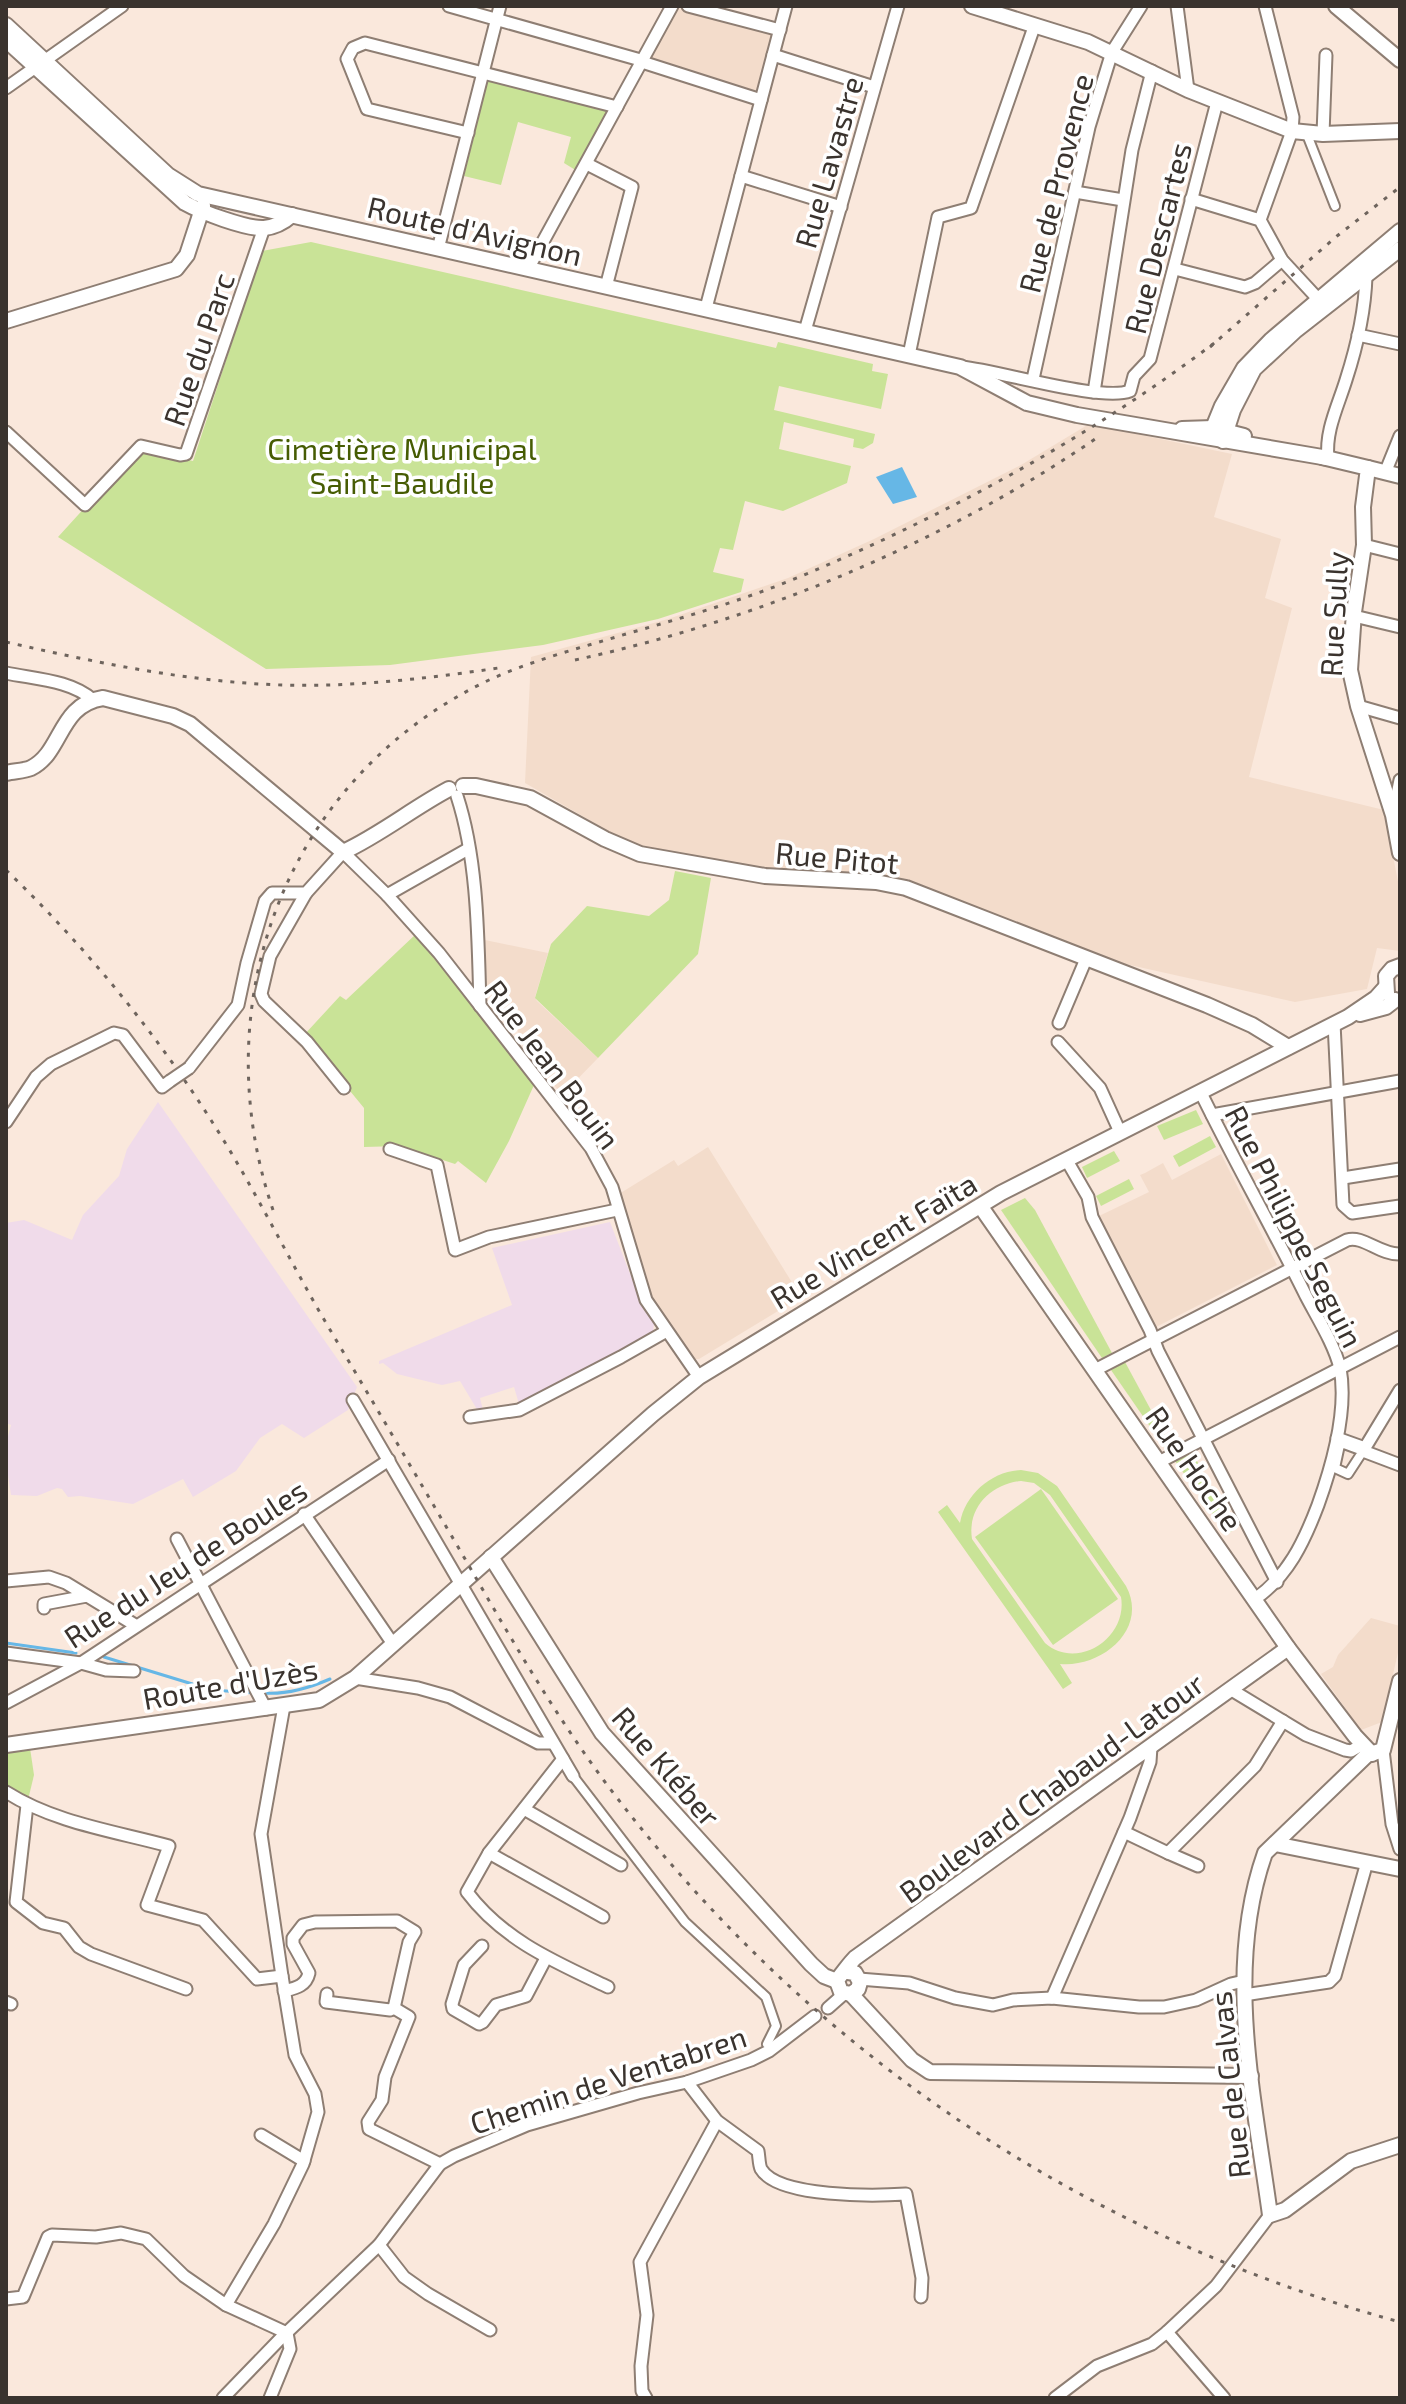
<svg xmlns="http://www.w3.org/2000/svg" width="1406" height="2404" font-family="'Exo 2',sans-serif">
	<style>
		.built { fill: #f3dccb }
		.medical { fill: #f0dbea }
		.green { fill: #c9e397; fill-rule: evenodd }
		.water { fill: #66b7e6 }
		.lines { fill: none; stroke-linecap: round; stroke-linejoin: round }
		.stream { stroke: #66b7e6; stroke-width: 3 }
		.pedestrian-casing { stroke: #8e7e73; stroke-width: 12 }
		.minor-casing { stroke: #8e7e73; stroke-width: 15 }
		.tertiary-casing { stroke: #8e7e73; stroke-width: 18 }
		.secondary-casing { stroke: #8e7e73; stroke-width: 18 }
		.pedestrian { stroke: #fff; stroke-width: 8 }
		.minor { stroke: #fff; stroke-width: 11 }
		.tertiary { stroke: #fff; stroke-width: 14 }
		.secondary { stroke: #fff; stroke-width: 14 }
		.rail { stroke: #6e645d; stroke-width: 3; stroke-dasharray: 4 8; stroke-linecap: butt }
		.minor-bridge-casing { stroke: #8e7e73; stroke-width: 15; stroke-linecap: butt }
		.minor-bridge { stroke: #fff; stroke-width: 11 }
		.labels { text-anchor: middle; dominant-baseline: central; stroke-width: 7; stroke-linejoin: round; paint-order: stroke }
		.street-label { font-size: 30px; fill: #3a332e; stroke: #fff }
		.park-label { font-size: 30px; fill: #465c03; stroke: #fff }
	</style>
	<rect width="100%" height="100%" fill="#fae8dc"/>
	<g class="built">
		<polygon points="679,8 774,35 758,93 649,61"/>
		<polygon points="1089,424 1232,454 1214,517 1281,539 1265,598 1292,608 1249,777 1384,810 1400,892 1400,951 1377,948 1367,989 1295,1002 1103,959 893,875 768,869 631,844 525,783 531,657 668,619 788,578 874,539 1021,465"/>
		<polygon points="485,940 548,953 535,997 537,1001 598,1058 562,1095 519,1040 522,1037 487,990"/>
		<polygon points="708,1147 801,1297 699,1359 694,1359 681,1346 651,1302 619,1194 674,1160 678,1166"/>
		<polygon points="1221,1154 1277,1265 1156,1327 1099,1216 1149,1192 1140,1175 1145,1173 1163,1163 1172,1180"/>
		<polygon points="1371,1618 1400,1626 1400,1644 1382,1722 1361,1730 1321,1674 1333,1667 1338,1655"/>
	</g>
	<g class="medical">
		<polygon points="158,1102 357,1387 348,1410 304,1438 282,1424 260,1438 236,1471 193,1497 183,1479 133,1504 80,1496 68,1497 62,1489 57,1488 37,1496 11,1495 6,1462 6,1444 11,1425 6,1423 6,1223 24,1220 72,1240 83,1215 119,1176 127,1149"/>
		<polygon points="610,1222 644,1310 654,1323 653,1333 519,1404 514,1387 480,1398 483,1410 478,1411 460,1381 442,1385 397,1374 383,1363 379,1364 379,1361 512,1305 492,1248"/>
	</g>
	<g class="green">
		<polygon points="488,80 609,111 577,171 564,163 571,137 518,122 501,185 464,176"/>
		<polygon points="311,242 776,348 778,342 873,364 872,371 888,374 881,409 779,386 774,410 875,434 873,443 863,449 853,447 854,439 784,422 779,449 851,466 847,483 783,511 745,501 733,550 720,548 713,572 744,579 741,592 658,619 543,645 390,665 266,669 58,537 139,448 193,461 262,251"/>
		<polygon points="675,871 711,878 698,954 598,1058 535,998 551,944 587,906 649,916 669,900"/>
		<polygon points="416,934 431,947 534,1085 509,1141 486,1183 458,1161 455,1164 400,1146 364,1147 364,1108 304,1035 340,996 346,1000"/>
		<polygon points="1196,1110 1203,1124 1164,1140 1157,1126"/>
		<polygon points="1210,1136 1216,1147 1179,1167 1173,1156"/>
		<polygon points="1114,1151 1120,1161 1087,1178 1082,1167"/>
		<polygon points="1129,1179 1134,1189 1101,1206 1096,1196"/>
		<polygon points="1025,1198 1035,1210 1112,1353 1102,1358 1001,1210"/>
		<polygon points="1125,1362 1172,1449 1167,1451 1111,1370"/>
		<polygon points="1193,1453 1232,1531 1227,1534 1175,1461"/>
		<path d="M1021,1470L1038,1473L1057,1486L1126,1586C1149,1629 1102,1668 1060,1664L1072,1683L1063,1689L938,1512L947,1505L960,1523C965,1494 992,1471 1021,1470ZM1021,1481L1034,1483L1050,1495L1121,1597C1128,1638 1077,1671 1045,1643L972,1539C967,1508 991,1484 1021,1481Z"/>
		<polygon points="1041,1489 1118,1599 1053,1645 975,1537"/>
		<polygon points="30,1748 34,1775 28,1800 6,1788 6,1752"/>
	</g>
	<polygon class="water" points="902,467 917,497 893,504 876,477"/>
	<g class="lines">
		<g class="stream">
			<polyline points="6,1643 76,1653"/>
			<polyline points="104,1657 212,1690 255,1693"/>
			<path d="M263,1693C286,1695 309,1688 330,1679"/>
		</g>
		<defs>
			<g id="pedestrian">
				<polyline points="1306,132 1335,206"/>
				<polygon points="1344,1444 1363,1451 1348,1474 1335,1468 1340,1445"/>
				<polyline points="573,1776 685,1922 766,1997 776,2026 767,2044"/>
			</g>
			<g id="minor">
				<polyline points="449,6 637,59 642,62 761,100"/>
				<polyline points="688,6 780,30"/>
				<polyline points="1177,6 1188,90"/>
				<polyline points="773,55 874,87"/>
				<polyline points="6,88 122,6"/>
				<polyline points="468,133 367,109 347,59 353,48 365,43 617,107"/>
				<polyline points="1323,134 1326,55"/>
				<polyline points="587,164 632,187 606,287"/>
				<polyline points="741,176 841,207"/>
				<polyline points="1075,192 1123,200"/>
				<polyline points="1191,199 1260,220 1282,260 1319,300"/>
				<polyline points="1260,220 1292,131 1293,117 1265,6"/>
				<polyline points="438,249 500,6"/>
				<polyline points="528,269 672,6"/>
				<polyline points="1175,269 1245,287 1255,283 1282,260"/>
				<polyline points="706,308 786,6"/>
				<polyline points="805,331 898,6"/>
				<polyline points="1358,335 1400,344"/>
				<polyline points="909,355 938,217 971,208 1034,27"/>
				<path d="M962,367C1000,371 1102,402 1130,391L1134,376L1150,359L1217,102"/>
				<polyline points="1033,379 1089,127 1112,52 1141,6"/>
				<polyline points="1094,392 1132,150 1152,71"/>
				<polyline points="6,432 85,505 141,446 180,455 186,454 264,228"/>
				<path d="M1328,458C1325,431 1338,406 1346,380C1357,346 1365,312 1366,276"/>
				<polyline points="1385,473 1400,436"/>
				<polyline points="1364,545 1400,554"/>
				<polyline points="1354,616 1400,627"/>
				<path d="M6,673C34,679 71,680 93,700"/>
				<polyline points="1358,706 1400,718"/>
				<path d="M457,796C478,860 478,939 480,1006"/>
				<polyline points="1393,814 1400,780"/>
				<polyline points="306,893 270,956 261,994 264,1001 307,1042 344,1088"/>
				<polyline points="387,895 468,849"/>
				<polyline points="1059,1023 1086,959"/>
				<polyline points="1334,1023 1343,1205 1352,1213 1400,1206"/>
				<polyline points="1058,1042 1100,1088 1120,1132"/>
				<polyline points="189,1068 238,1005 247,963 265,901 272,893 306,893 343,852 387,895 439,953 591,1148 612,1187 646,1300 699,1377"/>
				<path d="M1200,1091C1234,1161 1272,1227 1306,1296C1318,1319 1334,1344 1340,1368C1348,1410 1332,1466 1318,1505C1304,1542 1288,1576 1255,1599"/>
				<polyline points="1212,1115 1400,1081"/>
				<polyline points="6,1122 36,1077 51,1064 114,1033 123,1035 162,1087 170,1081"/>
				<polyline points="390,1149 437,1165 455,1250 489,1237 617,1210"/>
				<polyline points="1066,1159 1088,1197 1092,1217 1150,1330 1158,1351 1277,1582"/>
				<polyline points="1343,1178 1400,1169"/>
				<path d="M1095,1370L1347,1240C1363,1235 1380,1255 1400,1254"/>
				<polyline points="1400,1390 1363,1451 1400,1465"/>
				<polyline points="353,1400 573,1776"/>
				<polyline points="470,1417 519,1410 621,1357 665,1332"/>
				<polyline points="1337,1438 1365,1448"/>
				<polyline points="1159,1462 1400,1337"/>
				<polyline points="304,1514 393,1644"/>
				<polyline points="177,1539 266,1709"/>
				<polyline points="6,1581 49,1577 66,1583 135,1625"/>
				<polyline points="44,1608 44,1604 87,1596"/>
				<polyline points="6,1653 81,1663 106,1670 134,1671"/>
				<polyline points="355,1678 418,1688 450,1697 538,1743 553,1743"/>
				<polyline points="1230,1689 1306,1735 1345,1750 1351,1751 1363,1744"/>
				<polyline points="6,1703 81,1663 389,1460"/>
				<polyline points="1383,1750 1392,1824 1400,1849"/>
				<path d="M563,1759L489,1853L467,1892C503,1940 555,1962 608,1987"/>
				<path d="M6,1792C55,1823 114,1831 169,1846L147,1905L203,1920L257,1979L282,1976L295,2055L315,2094L318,2112L303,2164L274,2224L226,2305"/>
				<polyline points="27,1805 16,1902 43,1923 64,1928 79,1947 91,1954 186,1989"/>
				<polyline points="524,1809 621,1865"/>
				<polyline points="1124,1832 1168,1853 1255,1766 1283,1721"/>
				<polyline points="489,1853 603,1917"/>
				<polyline points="1168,1853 1198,1866"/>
				<polyline points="482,1946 464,1965 452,2004 453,2009 479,2024 483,2022 496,2005 526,1996 546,1958"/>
				<polyline points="282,1976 261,1834 284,1706"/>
				<polyline points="859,1979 909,1983 955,1998 993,2005 1013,2000 1052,1998 1139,2007 1164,2007 1196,2000 1231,1984 1244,1981"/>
				<path d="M284,1991C296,1988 306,1986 309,1973L293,1944V1938L303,1925L315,1922L397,1921L415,1932L409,1942L394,2008L390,2010L326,2002L327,1994"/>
				<polyline points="1244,1995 1329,1982 1335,1976 1367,1862"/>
				<polyline points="1052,1998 1130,1818 1150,1762 1151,1747"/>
				<polyline points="6,2002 11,2004"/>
				<polyline points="394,2008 409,2017 385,2077 382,2100 368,2122 369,2129 440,2164"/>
				<polyline points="828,2008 845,1993"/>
				<path d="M687,2082L717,2121L758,2151C759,2156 759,2165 761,2169C778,2198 876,2196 906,2194L922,2278L921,2297"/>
				<polyline points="261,2135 304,2161"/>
				<polyline points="379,2245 404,2277 428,2294 490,2330"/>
				<polyline points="6,2299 23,2297 48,2237 52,2235 96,2237 121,2233 146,2239 184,2276 226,2305 287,2333"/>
				<polyline points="1167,2332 1224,2398"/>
				<polyline points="223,2398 282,2337 379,2245 440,2164 454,2156 527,2125 638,2093 687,2082 751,2060 769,2051 815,2016"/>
				<polyline points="270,2398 290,2349 287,2333"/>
				<polyline points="646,2398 642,2391 641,2366 647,2315 640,2262 717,2121"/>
				<polyline points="1055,2398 1097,2366 1152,2344 1167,2332 1216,2286 1270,2215"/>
			</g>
			<g id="tertiary">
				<polyline points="972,6 1088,42 1188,90 1292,131 1323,134 1400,131"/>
				<polyline points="1336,6 1400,60"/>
				<polyline points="1368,468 1400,476"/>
				<path d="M6,773C14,771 24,771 31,768C63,752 58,705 103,698L173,716L190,724L343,852C380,835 413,808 449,789"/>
				<polyline points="463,786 476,786 530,798 605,839 640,854 765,876 876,882 906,888 1207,1005 1252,1025 1288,1047"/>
				<polyline points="981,1207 1288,1648 1355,1736 1372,1754"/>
				<polyline points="491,1557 602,1733 811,1964 824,1976 837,1981"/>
				<path d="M1400,1681L1383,1750L1367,1755L1265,1853C1224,1969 1254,2097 1270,2215L1285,2210L1351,2161L1400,2145"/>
				<polyline points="1275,1844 1400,1869"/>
				<path d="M848,1972L855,1973L860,1982L858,1989L851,1994L841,1992L837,1981C838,1978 852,1961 855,1958L1288,1648"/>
				<polyline points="851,1994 912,2060 930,2072 1251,2076"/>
			</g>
			<g id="secondary">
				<polyline points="6,25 168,175 198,194 960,367 1027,403 1077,415 1328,458"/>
				<path d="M6,40L185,203C201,212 246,229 264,228C276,227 284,222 292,215"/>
				<polyline points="6,321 176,269 187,255 203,206"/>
				<polyline points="1213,428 1222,406 1244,368 1271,340 1400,231"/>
				<polyline points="1182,429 1213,428 1244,436"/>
				<polyline points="1223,441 1233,410 1254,369 1295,331 1400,249"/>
				<polyline points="1322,457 1368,468 1363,507 1364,545 1354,612 1350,670 1358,706 1393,815 1400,853"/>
				<polyline points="1387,993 1386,976 1392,969 1400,966"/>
				<polyline points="1360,1014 1386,1007 1395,1000"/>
				<polyline points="6,1745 319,1700 355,1678 653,1414 699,1377 1001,1193 1348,1017 1376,998 1385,988"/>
			</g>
		</defs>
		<use href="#pedestrian" class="pedestrian-casing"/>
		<use href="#minor" class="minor-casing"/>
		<use href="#tertiary" class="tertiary-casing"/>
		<use href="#secondary" class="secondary-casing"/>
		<use href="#pedestrian" class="pedestrian"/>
		<use href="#minor" class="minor"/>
		<use href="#tertiary" class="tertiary"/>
		<use href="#secondary" class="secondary"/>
		<g class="rail">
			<polyline points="1210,347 1337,236 1400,187"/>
			<path d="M6,642C90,661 174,679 260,684C341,689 425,679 505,667"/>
			<path d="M575,660C759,620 946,542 1101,435"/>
			<path d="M6,870C86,947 157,1034 216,1128C257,1193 290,1262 329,1328C373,1402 417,1477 461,1552C506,1630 551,1709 605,1782C804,2048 1080,2235 1400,2322"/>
			<path d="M273,1210C202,1002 287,776 489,680C533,660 580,648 626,634C689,616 751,598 811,572C954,511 1093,435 1217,341"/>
		</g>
		<defs>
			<polyline id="minor-bridge" points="170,1081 189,1068"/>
		</defs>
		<use href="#minor-bridge" class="minor-bridge-casing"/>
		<use href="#minor-bridge" class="minor-bridge"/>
	</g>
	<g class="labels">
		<g class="street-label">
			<text transform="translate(828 162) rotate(-74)">Rue Lavastre</text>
			<text transform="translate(1055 183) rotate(-76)">Rue de Provence</text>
			<text transform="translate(475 230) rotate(13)">Route d'Avignon</text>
			<text transform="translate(1157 238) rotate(-76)">Rue Descartes</text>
			<text transform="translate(198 349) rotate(-71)">Rue du Parc</text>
			<text transform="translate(1333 614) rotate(-87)">Rue Sully</text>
			<text transform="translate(837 857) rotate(5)">Rue Pitot</text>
			<text transform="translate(553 1064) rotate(53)">Rue Jean Bouin</text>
			<text transform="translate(1295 1226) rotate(63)">Rue Philippe Seguin</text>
			<text transform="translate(873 1240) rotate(-31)">Rue Vincent Faïta</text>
			<text transform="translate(1195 1468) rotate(55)">Rue Hoche</text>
			<text transform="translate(185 1563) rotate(-33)">Rue du Jeu de Boules</text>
			<text transform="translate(230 1683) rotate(-10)">Route d'Uzès</text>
			<text transform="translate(667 1766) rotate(49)">Rue Kléber</text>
			<text transform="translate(1051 1787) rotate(-36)">Boulevard Chabaud-Latour</text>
			<text transform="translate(608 2079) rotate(-18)">Chemin de Ventabren</text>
			<text transform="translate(1229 2085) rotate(-96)">Rue de Calvas</text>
		</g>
		<g class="park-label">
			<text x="402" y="448">Cimetière Municipal<tspan x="402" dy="34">Saint-Baudile</tspan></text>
		</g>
	</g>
	<rect width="1406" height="2404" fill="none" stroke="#3a332e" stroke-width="16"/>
</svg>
